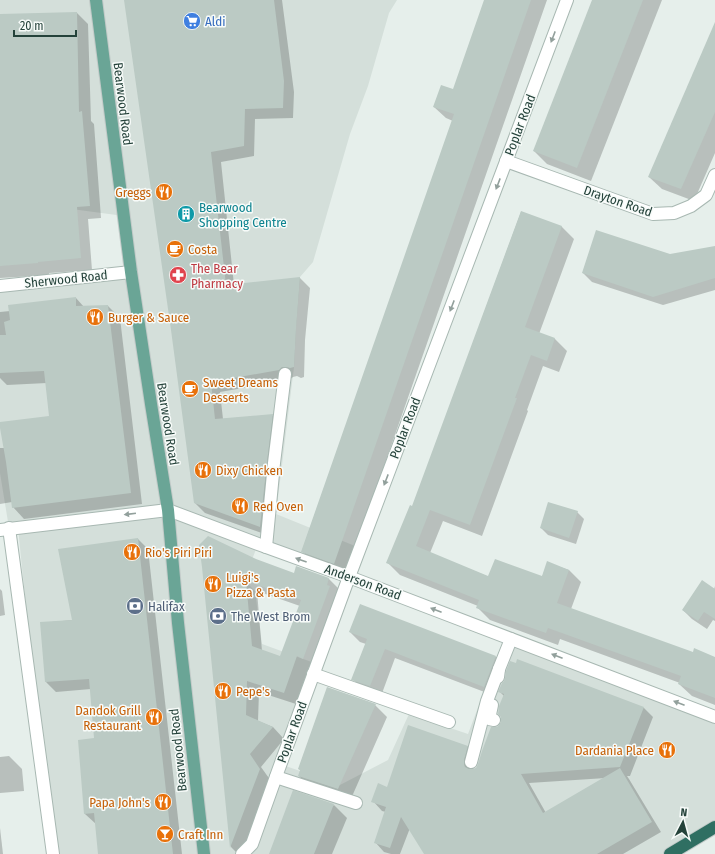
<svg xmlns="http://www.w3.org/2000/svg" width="715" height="854" font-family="'Fira Sans Condensed',sans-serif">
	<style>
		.built { fill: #d4dfda }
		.shadow { fill: #0003; fill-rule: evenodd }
		.building { fill: #bbcac4; fill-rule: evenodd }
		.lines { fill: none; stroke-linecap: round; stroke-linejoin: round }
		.minor-casing { stroke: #a8b8b2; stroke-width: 14 }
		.major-casing { stroke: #c2cac8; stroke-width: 14 }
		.highway-casing { stroke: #c2cac8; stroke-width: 14 }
		.minor { stroke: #fff; stroke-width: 12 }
		.major { stroke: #6aa596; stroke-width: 12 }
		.highway { stroke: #2f6f62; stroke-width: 12 }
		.oneway { fill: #92a09c }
		.labels { text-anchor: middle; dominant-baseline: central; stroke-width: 3; stroke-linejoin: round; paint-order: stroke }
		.shop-label { font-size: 13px; fill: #366cbe; stroke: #f7fbf9; text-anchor: start }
		.street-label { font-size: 13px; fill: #24423a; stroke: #f7fbf9 }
		.food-label { font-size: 13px; fill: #c56008; stroke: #f7fbf9; text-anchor: start }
		.culture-label { font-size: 13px; fill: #0d838f; stroke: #f7fbf9; text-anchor: start }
		.health-label { font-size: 13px; fill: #be3a42; stroke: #f7fbf9; text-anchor: start }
		.service-label { font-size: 13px; fill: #4e5e75; stroke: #f7fbf9; text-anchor: start }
	</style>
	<rect width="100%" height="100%" fill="#e6efeb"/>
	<polygon class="built" points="0,0 397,0 389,13 368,86 350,134 313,262 300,277 296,327 294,367 276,514 360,548 349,577 258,544 244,580 255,591 262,644 317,664 280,764 340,785 388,760 409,714 468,734 505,636 715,717 715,827 670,854 51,854 18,528 9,528 0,473 0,286 131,272 124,216 64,208 0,172"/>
	<g class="shadow">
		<polygon points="126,0 282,0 294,92 293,118 255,119 254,156 221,162 234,285 300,278 310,288 305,340 304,377 301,378 297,376 293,377 289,380 220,392 223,419 272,415 282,425 270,536 205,513 195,503 172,330"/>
		<polygon points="485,0 547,0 346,575 314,563 302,551 453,121 446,118 434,107 454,90"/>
		<polygon points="593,0 662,0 591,181 547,164 534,151"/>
		<polygon points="77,13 88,24 91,121 94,124 101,218 88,219 92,270 49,273 49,275 0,278 0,15"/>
		<polygon points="715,24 715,153 694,201 662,189 649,177"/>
		<polygon points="521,212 562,227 574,239 539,334 555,339 567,351 559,372 543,366 527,410 528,411 482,536 443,521 430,553 489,577 542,577 548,563 569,570 581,582 571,609 693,654 715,658 715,705 692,696 679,684 680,683 560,639 558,645 490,620 478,608 478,606 400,575 388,563 413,507"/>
		<polygon points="715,247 715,290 663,305 592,282 583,273"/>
		<polygon points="76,298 84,307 108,306 120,318 142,504 24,519 13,507 12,502 0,504 0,448 4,448 50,417 47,383 7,385 0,378 0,312 10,311"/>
		<polygon points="577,512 584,519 576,544 548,535 541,528"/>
		<polygon points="138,539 148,549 182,854 99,854 96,824 85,814 95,739 91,689 56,692 46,682 41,623 73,620"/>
		<path d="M255,560L294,574L329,579L340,590L315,670L309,667L296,704L259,692L258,721L273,727L284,739L261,767L271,781L243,854H238L231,847L203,567ZM257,591L300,606L281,657L262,651Z"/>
		<polygon points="715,586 715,621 713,620 707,629 692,619 683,610 714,590"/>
		<polygon points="0,589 2,591 5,615 0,616"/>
		<polygon points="350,632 496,657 506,667 495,696 395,658 381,696 363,690 353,679 366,644 360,642"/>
		<path d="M500,692L644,708L653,717L630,776H627L629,779L661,832L623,854H426L410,828L400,854H391L384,852L375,842L386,812L382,811L373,801L387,788L467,746L477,756L473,770L477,768L497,728L502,722L504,696ZM606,778L546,813L529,783Z"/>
		<polygon points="375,705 387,717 350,801 311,788 299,776 301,771 299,769"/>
		<polygon points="9,756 22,769 24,791 0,793 0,757"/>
		<polygon points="334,805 347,818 332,854 270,854"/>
		<polygon points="0,828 3,854 0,854"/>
	</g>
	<g class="building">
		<polygon points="124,0 274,0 284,81 283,108 245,109 244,146 211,152 226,285 300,277 296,329 294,367 290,368 286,367 282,367 279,370 211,382 215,419 273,414 267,462 260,527 194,503 171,330"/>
		<polygon points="484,0 531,0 334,564 301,552 454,114 433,107 441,85 453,89"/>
		<polygon points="592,0 643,0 577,168 533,151"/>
		<polygon points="77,12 79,112 82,111 90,206 77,207 81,258 38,262 38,263 0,266 0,14"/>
		<polygon points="715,22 715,112 681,189 648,177"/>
		<polygon points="521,211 562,226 525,327 555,338 547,361 531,355 515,398 517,398 470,525 430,510 416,546 488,576 495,559 542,576 547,561 569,570 557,603 693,652 694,648 715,657 715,698 678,684 681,676 548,628 546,633 476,608 479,600 386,563 410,505 412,506"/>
		<polygon points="596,230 670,254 715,246 715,278 653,297 582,273"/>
		<polygon points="76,297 76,306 108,305 131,493 12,508 6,462 0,428 0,422 49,416 44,371 0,373 0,335 6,335 4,322 10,320 8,305"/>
		<polygon points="548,502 578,511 569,538 540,528"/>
		<path d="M208,536L256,559L294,573L296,566L329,578L327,585L330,586L303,659L297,656L284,693L247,681L246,715L273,727L250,754L260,769L230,848L202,567L199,545ZM246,581L301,600L280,656L252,646Z"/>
		<polygon points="138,538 173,854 98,854 94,813 84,814 78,740 94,738 89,679 45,682 40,622 72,620 58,549"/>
		<polygon points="702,580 715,589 715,619 704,612 698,621 682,610"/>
		<polygon points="360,604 496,656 484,687 385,649 370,686 351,680 367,639 349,632"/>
		<polygon points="517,659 644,707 620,767 521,774 543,813 620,768 652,822 597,854 424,854 401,817 390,848 374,843 386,807 371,802 378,783 387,787 408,725 468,746 464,760 464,764 465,767 469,769 473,769 476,768 478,764 482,751 491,727 497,727 499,725 501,722 501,717 498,714 499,706 504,694 498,692 502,683 504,681 505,678 506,671 510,661 516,663"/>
		<polygon points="327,687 376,704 338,789 298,776 300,770 298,769"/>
		<polygon points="293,790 334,804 314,854 269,854"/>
	</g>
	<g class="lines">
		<defs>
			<g id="minor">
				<polyline points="506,161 653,214 674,213 691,206 706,195 715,175"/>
				<polyline points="0,286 131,272"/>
				<polyline points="9,528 53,854"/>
				<polyline points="0,530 168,510 266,547 349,577 715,717"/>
				<polyline points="266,547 274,463 285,374"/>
				<polyline points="313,674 449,722"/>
				<polyline points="498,677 499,669 511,639"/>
				<polyline points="492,705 489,719 494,720"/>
				<polyline points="471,762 487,701 499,669"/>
				<polyline points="276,777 356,803"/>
				<polyline points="242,854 252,844 278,771 349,577 567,0"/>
			</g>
			<polyline id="major" points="96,0 131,272 151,404 168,510 178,623 204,854"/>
			<polyline id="highway" points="670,854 715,827"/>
		</defs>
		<use href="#minor" class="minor-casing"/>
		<use href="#major" class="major-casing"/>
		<use href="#highway" class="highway-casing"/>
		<use href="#minor" class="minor"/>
		<use href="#major" class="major"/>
		<use href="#highway" class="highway"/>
	</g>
	<defs><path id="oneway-solid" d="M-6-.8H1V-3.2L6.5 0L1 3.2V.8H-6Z"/></defs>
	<g class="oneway">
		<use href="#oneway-solid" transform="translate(553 37) rotate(111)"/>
		<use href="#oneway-solid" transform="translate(498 184) rotate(111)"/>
		<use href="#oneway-solid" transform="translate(452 306) rotate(111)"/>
		<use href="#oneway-solid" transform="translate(386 480) rotate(111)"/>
		<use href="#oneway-solid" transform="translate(130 514) rotate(173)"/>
		<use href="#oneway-solid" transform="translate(301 560) rotate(-160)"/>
		<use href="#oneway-solid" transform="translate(436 610) rotate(-159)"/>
		<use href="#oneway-solid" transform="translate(557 656) rotate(-159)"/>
		<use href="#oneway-solid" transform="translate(679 703) rotate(-159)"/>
	</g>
	<defs>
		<symbol id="supermarket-disc" viewBox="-11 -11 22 22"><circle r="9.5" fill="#3f7fe0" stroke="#f7fbf9"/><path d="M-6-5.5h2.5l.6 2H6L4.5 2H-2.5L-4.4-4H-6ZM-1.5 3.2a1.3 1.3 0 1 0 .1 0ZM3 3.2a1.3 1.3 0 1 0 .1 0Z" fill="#fff"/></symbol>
		<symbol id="restaurant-disc" viewBox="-11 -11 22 22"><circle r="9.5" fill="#e8710a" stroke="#f7fbf9"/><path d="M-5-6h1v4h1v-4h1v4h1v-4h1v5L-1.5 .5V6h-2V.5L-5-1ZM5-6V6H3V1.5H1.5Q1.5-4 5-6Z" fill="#fff"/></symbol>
		<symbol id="building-disc" viewBox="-11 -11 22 22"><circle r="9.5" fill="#0f9aa8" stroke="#f7fbf9"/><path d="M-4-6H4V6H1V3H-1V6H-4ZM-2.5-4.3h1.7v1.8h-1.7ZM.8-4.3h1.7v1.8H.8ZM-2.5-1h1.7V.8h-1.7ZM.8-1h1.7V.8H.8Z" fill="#fff"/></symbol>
		<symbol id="cafe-disc" viewBox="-11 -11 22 22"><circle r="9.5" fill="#e8710a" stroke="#f7fbf9"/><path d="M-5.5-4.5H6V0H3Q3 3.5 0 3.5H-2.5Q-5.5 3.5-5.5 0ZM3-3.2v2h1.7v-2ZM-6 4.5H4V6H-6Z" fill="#fff"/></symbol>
		<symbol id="pharmacy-disc" viewBox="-11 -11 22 22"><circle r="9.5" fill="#e0444e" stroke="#f7fbf9"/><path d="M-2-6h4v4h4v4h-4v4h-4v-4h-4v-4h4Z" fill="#fff"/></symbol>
		<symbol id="bank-disc" viewBox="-11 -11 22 22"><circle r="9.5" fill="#5c6f8a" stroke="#f7fbf9"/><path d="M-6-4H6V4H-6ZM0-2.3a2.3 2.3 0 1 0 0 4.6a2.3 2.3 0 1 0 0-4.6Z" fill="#fff"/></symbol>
		<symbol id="bar-disc" viewBox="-11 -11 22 22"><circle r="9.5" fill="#e8710a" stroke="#f7fbf9"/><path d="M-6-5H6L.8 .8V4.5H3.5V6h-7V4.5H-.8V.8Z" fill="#fff"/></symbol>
	</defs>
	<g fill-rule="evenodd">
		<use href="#supermarket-disc" x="182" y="11" width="20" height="20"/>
		<use href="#restaurant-disc" x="154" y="182" width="20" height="20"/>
		<use href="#building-disc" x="176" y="204" width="20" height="20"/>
		<use href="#cafe-disc" x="165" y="239" width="20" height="20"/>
		<use href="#pharmacy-disc" x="168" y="265" width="20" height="20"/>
		<use href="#restaurant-disc" x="85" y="307" width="20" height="20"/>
		<use href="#cafe-disc" x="180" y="379" width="20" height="20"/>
		<use href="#restaurant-disc" x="193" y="460" width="20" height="20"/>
		<use href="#restaurant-disc" x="230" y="496" width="20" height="20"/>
		<use href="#restaurant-disc" x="122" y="542" width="20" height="20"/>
		<use href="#restaurant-disc" x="203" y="574" width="20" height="20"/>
		<use href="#bank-disc" x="125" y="596" width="20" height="20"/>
		<use href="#bank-disc" x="208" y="606" width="20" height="20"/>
		<use href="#restaurant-disc" x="213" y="681" width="20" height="20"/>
		<use href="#restaurant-disc" x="144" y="707" width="20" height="20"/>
		<use href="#restaurant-disc" x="657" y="740" width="20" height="20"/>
		<use href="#restaurant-disc" x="153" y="792" width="20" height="20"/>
		<use href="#bar-disc" x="155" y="824" width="20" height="20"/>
	</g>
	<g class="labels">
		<g class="shop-label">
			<text x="205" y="21">Aldi</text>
		</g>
		<g class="street-label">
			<text transform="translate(123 104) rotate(83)">Bearwood Road</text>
			<text transform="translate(520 125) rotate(-69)">Poplar Road</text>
			<text transform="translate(618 201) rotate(19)">Drayton Road</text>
			<text transform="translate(66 279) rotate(-6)">Sherwood Road</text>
			<text transform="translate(168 424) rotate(81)">Bearwood Road</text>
			<text transform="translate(405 428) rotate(-69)">Poplar Road</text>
			<text transform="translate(363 582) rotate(20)">Anderson Road</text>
			<text transform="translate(292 732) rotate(-70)">Poplar Road</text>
			<text transform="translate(178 750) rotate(-96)">Bearwood Road</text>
		</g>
		<g class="food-label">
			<text x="151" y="192" text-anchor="end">Greggs</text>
			<text x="188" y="249">Costa</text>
			<text x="108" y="317">Burger &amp; Sauce</text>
			<text x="203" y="382">Sweet Dreams<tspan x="203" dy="15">Desserts</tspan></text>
			<text x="216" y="470">Dixy Chicken</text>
			<text x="253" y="506">Red Oven</text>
			<text x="145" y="552">Rio's Piri Piri</text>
			<text x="226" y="577">Luigi's<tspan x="226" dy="15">Pizza &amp; Pasta</tspan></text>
			<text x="236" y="691">Pepe's</text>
			<text x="141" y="710" text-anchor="end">Dandok Grill<tspan x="141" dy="15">Restaurant</tspan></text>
			<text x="654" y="750" text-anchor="end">Dardania Place</text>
			<text x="150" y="802" text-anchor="end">Papa John's</text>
			<text x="178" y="834">Craft Inn</text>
		</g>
		<g class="culture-label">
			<text x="199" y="207">Bearwood<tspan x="199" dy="15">Shopping Centre</tspan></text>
		</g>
		<g class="health-label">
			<text x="191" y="268">The Bear<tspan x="191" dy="15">Pharmacy</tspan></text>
		</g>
		<g class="service-label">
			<text x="148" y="606">Halifax</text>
			<text x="231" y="616">The West Brom</text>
		</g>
	</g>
	<g transform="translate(683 822) rotate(6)" stroke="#f7fbf9" stroke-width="3" paint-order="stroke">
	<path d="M0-3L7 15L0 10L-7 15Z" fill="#24423a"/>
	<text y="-6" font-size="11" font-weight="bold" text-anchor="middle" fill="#24423a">N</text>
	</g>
	<path d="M14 30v6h62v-6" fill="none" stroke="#24423a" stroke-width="2"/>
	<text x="20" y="30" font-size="12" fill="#24423a" stroke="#f7fbf9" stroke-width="3" paint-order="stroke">20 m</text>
</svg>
